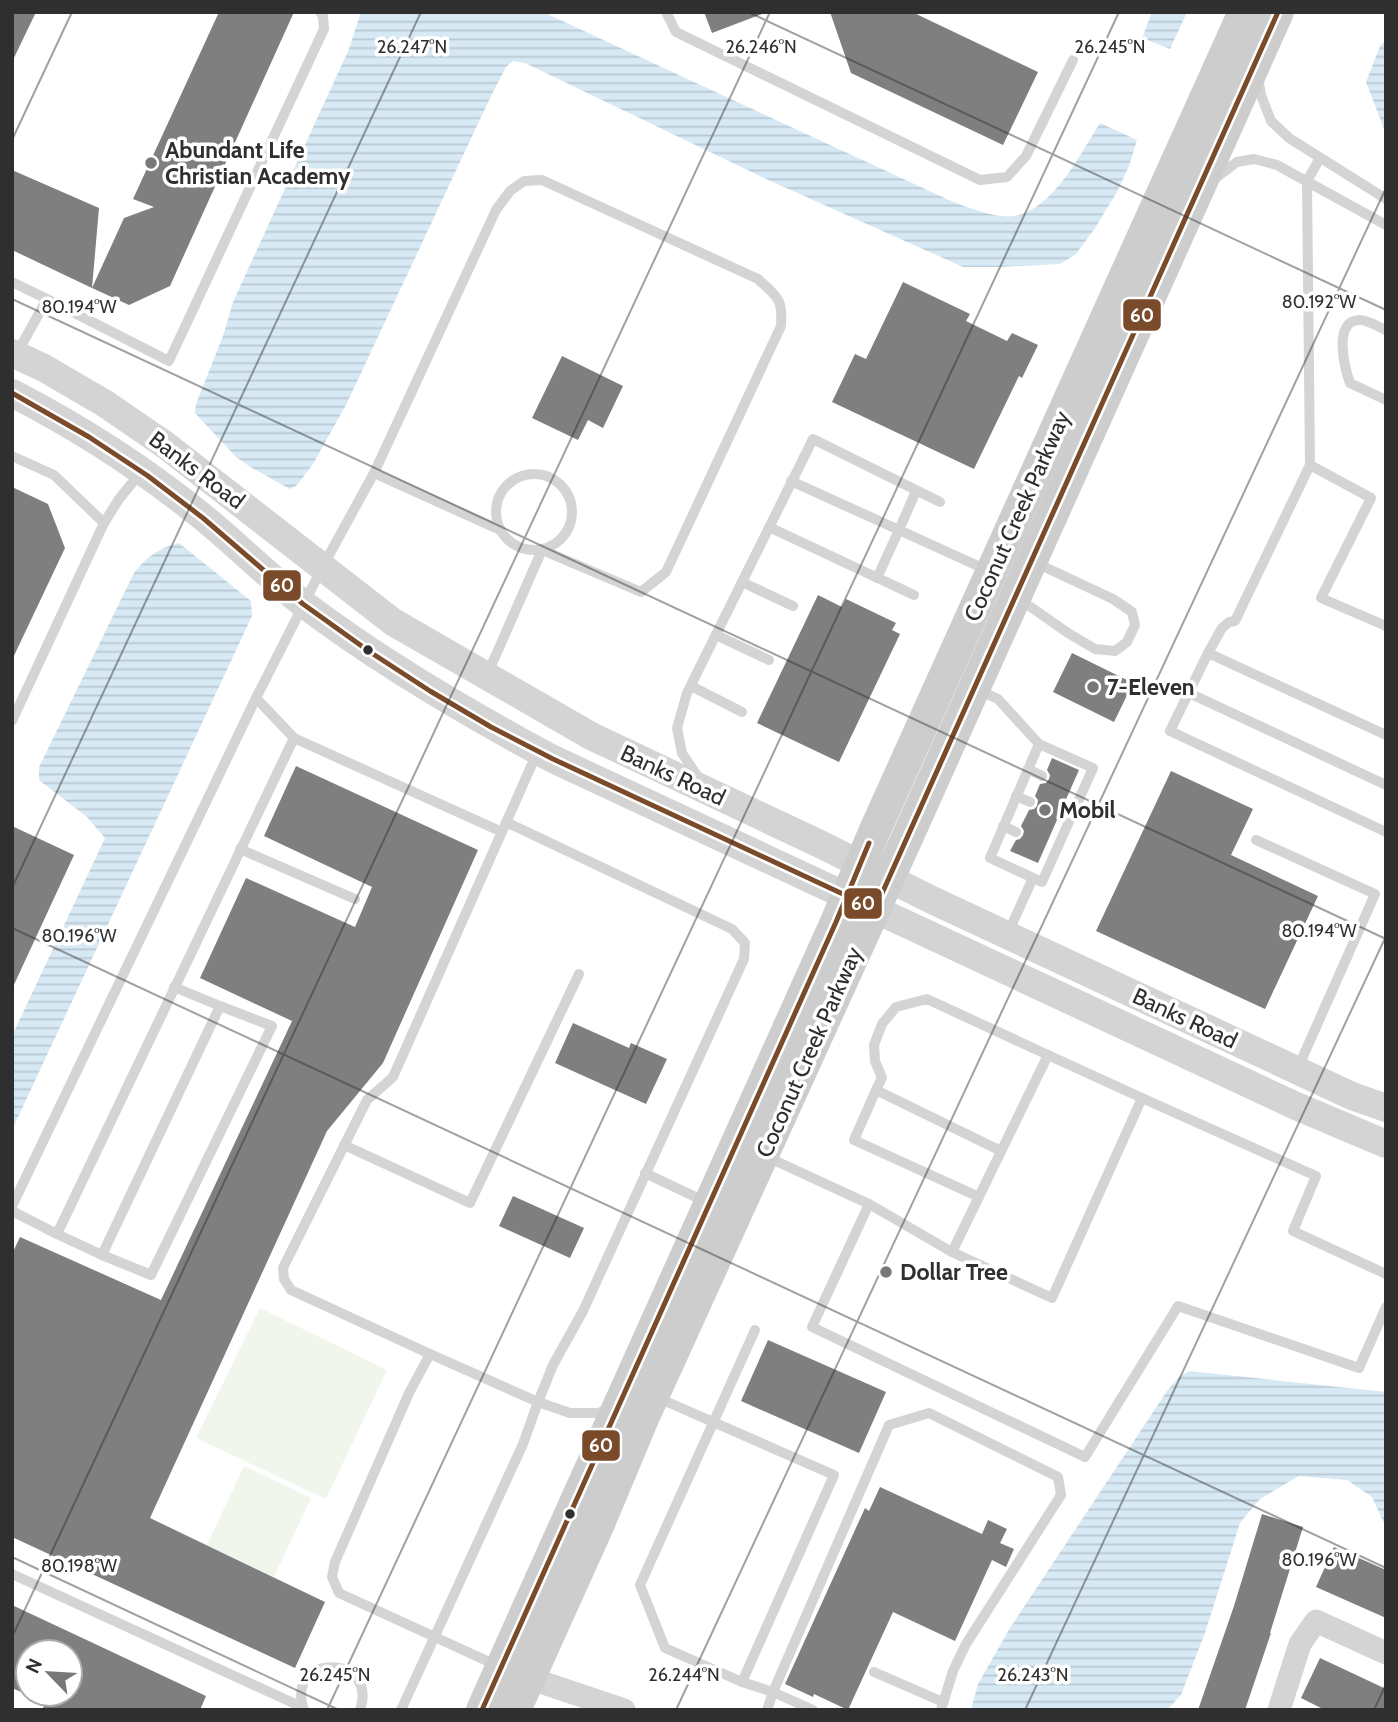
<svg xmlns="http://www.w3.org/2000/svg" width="1398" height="1722" font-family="Cabin,sans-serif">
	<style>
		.garden { fill: #f1f6ec }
		.water { fill: url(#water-rules) }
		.building { fill: #7f7f7f }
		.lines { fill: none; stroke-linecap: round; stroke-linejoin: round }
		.service { stroke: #d4d4d4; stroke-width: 10 }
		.minor { stroke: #d4d4d4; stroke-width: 23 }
		.tertiary { stroke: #d4d4d4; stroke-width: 28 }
		.secondary { stroke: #cdcdcd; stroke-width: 32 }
		.bus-1-casing { stroke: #fff; stroke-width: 10 }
		.bus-1 { stroke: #7a4b2a; stroke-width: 5 }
		.ticks { fill: none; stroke: #2f2f2f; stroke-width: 2; stroke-opacity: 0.45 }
		.poi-dot { fill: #787878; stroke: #fff; stroke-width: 2.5 }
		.bus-dot { fill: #2f2f2f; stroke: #fff; stroke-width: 2.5 }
		.labels { text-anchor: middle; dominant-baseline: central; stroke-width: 7; stroke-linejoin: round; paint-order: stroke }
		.poi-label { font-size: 23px; font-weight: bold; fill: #2f2f2f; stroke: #fff; text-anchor: start }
		.street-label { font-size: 23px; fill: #2f2f2f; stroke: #fff }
		.ticks-label { font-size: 18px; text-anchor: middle; fill: #2f2f2f; stroke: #fff; stroke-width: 7; stroke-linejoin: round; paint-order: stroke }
		.line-badge { stroke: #fff; stroke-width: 2.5 }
		.badge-label { font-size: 19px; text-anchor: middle; font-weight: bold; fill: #fff }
	</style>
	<defs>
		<pattern id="water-rules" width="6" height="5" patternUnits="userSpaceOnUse" patternTransform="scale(1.75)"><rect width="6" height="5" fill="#d7e9f4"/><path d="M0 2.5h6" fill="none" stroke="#b9c8d2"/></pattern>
	</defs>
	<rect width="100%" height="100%" fill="#fff"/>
	<g class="garden">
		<polygon points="260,1308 387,1370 326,1499 196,1438"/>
		<polygon points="244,1466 311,1498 274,1577 207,1545"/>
	</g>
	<g class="water">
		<path d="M361,12H543L951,201C967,207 997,219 1014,216C1053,210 1080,154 1100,123L1137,140L1129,166L1117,192L1095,228L1076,254L1060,264L1000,267H963L766,179L525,63L513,61L506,67L490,98L347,403L313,464L297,485L290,489L252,468L236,457L195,413L196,404L223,336L233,302L349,49Z"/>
		<polygon points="1152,12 1187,12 1170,49 1142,38"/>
		<polygon points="1386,40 1386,134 1366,82 1380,46"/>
		<path d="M179,543L251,601L252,616L12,1130V1036L105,838L87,817L39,780V767L134,573C148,556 157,549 179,543Z"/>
		<polygon points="1189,1371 1386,1392 1386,1528 1372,1497 1347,1480 1299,1476 1260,1499 1240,1523 1205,1633 1181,1695 1167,1710 971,1710 978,1684 1010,1628 1167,1391 1179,1377"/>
	</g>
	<g class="building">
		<polygon points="12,12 36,12 12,62"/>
		<polygon points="219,12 294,12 170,286 129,305 92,288 124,218 154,207 133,199"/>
		<polygon points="704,12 762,12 762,14 712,33"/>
		<polygon points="830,12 912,12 1038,72 1003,145 851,73"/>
		<polygon points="12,170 99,208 92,288 12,250"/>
		<polygon points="903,282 970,314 966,321 1007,341 1012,333 1038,345 1022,378 1019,376 974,469 832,402 855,354 866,359"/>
		<polygon points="562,356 623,386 603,428 588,420 578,440 532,418"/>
		<polygon points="12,487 48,504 65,548 12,660"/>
		<polygon points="818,595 842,607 846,599 896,623 892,630 900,634 839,762 757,723"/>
		<polygon points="1072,653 1133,683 1114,722 1053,692"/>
		<polygon points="1052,758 1079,770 1038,863 1010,851 1016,840 1020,839 1023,835 1024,831 1021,826 1029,810 1034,809 1037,806 1038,800 1035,796 1040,784 1046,783 1049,779 1050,775 1047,770"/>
		<polygon points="296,766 478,850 383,1063 327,1131 150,1518 325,1602 295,1668 12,1537 12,1254 20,1237 161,1300 292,1021 200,978 246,878 355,927 372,887 264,836"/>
		<polygon points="1171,771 1253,809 1231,855 1318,896 1265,1009 1096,931"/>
		<polygon points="12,826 74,855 12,989"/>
		<polygon points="573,1023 629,1048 631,1043 667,1059 646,1104 555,1063"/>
		<polygon points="513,1196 584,1228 570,1258 499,1226"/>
		<polygon points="768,1340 886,1392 859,1453 741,1401"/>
		<polygon points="880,1487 982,1534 988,1520 1007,1529 1000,1543 1014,1549 1006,1567 992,1560 955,1641 893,1612 848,1710 814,1694 813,1697 785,1684 865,1508 869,1511"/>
		<polygon points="1262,1514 1303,1527 1270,1633 1271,1633 1245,1710 1198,1710 1234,1606"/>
		<polygon points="1334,1547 1386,1570 1386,1618 1316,1587"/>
		<polygon points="12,1605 206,1696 200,1710 42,1710 50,1694 70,1694 70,1652 28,1652 28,1695 12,1688"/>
		<polygon points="1320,1658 1386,1689 1386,1710 1325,1710 1301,1698"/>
	</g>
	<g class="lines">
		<g class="service">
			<polyline points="666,12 676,32 980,180 1007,177 1026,156 1073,60"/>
			<polyline points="1258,76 1261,95 1271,121 1289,138 1386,199"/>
			<polyline points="1213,180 1237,162 1254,159 1277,165 1386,225"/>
			<polyline points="12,282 47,299"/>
			<path d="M1386,330C1378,327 1368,320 1360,320C1332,320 1345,369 1350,383L1386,400"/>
			<polyline points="16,355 47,299 169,361 324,29 323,16 320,12"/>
			<polyline points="12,456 54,475 104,523 12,721"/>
			<polyline points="1310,465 1307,181 1320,158"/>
			<polyline points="374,473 500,530"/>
			<circle cx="534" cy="512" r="38"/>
			<polyline points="791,481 899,530 877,578"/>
			<polyline points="916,491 899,530 989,571"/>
			<polyline points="104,523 119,499 141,472"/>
			<polyline points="769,527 914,595"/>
			<polyline points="742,582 793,606"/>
			<polyline points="1018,598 1068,633 1095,649 1115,651 1127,642 1135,625 1132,612 1113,599 1034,562"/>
			<polyline points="1386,626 1321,598 1371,498 1310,465 1235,621 1229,622 1222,628 1208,653 1170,731 1386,832"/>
			<polyline points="716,635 769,660"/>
			<polyline points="1208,653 1386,735"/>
			<polyline points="691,686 742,712"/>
			<polyline points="976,689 998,699 1039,744"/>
			<polyline points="1189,693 1386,785"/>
			<polyline points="256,698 294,738 502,832"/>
			<polygon points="1039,744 1093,768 1042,882 990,858"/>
			<polyline points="1028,769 1042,776"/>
			<polyline points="700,780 682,753 677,728 687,693 813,439 940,502"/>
			<polyline points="1016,796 1030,802"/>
			<polyline points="1003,826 1016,832"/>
			<polyline points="1256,840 1375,894 1297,1070"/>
			<polyline points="240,849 355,899"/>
			<polyline points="1008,933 1033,878"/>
			<polyline points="876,1090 854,1140 979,1197"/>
			<polyline points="344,1145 470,1203 579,974"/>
			<polyline points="1001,1151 876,1090 882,1078 875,1061 874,1045 882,1024 896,1007 927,999 1048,1055"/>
			<polyline points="765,1156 869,1204 952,1252 1052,1298 1142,1098 1316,1176 1293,1231 1386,1274"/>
			<polyline points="645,1173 706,1202"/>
			<polyline points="869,1204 812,1327 1085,1457 1178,1306 1359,1368 1386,1307"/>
			<path d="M12,1206L256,698L323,566L374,473L496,210L510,191L524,181L542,180L758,279C777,297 783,298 781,326L666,572L641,592L542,550L488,673"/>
			<polyline points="12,1211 57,1234 294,738"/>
			<polyline points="57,1234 102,1255 220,1006 174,987"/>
			<polyline points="952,1252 1048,1055 1142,1098"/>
			<polyline points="102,1255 151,1275 272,1026 220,1006"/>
			<polyline points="755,1330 640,1585 665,1648 742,1682 773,1692 767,1710"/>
			<polyline points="430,1354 538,1402 570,1413 598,1413 610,1408"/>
			<polyline points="656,1397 834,1475 742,1682"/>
			<polyline points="12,1574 302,1707"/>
			<polyline points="498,1666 339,1593 332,1577 335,1562 409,1393 430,1354 291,1290 284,1279 283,1268 367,1100 393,1077 537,753"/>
			<polyline points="874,1672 943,1702"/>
			<path d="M304,1710C284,1653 379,1653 360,1710"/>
			<polyline points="401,1710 523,1444 538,1402 553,1365 583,1311 744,959 745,943 732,929 506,822"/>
			<polyline points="813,1710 773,1692 889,1425 929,1413 1058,1477 1061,1495 966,1644 953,1671 941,1710"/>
		</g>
		<g class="minor">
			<polyline points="517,1674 624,1710"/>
			<polyline points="1279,1710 1300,1644 1316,1621 1386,1653"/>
		</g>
		<g class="tertiary">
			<polyline points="12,353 44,368 104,403 164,444 393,622 591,736 822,845 932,900 1352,1096 1386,1108"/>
			<path d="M12,393C80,428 145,470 204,518C238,546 270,578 305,605C383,664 467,713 553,759L1296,1106L1386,1144"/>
		</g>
		<g class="secondary">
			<polyline points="482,1710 836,922 875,830 1244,12"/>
			<polyline points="515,1710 598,1526 644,1416 903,847 1278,12"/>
		</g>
		<defs>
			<g id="bus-1">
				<polyline points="12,393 89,437 148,476 203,518 303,604 370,652 430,691 491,727 553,759 875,909 1278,12"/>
				<polyline points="482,1710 836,922 869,843"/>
			</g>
		</defs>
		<use href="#bus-1" class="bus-1-casing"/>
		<use href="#bus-1" class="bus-1"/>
	</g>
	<path class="ticks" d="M748,12L1386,310M12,140L72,12M12,299L1386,939M12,888L421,12M12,928L1386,1568M12,1557L339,1710M12,1637L770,12M327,1710L1119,12M676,1710L1386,188M1025,1710L1386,936M1374,1710L1386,1684"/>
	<g class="poi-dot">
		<circle cx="151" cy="163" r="7"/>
		<circle cx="1093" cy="687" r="7"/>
		<circle cx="1045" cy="810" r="7"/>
		<circle cx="886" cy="1272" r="7"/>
	</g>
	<g class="bus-dot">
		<circle cx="368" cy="650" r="6"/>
		<circle cx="570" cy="1514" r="6"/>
	</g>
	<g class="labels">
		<g class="poi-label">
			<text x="165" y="150">Abundant Life<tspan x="165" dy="26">Christian Academy</tspan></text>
			<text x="1107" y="687">7-Eleven</text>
			<text x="1059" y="810">Mobil</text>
			<text x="900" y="1272">Dollar Tree</text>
		</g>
		<g class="street-label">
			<text transform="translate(197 470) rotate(37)">Banks Road</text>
			<text transform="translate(1017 516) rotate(-66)">Coconut Creek Parkway</text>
			<text transform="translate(673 775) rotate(25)">Banks Road</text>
			<text transform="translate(1185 1018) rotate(25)">Banks Road</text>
			<text transform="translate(809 1052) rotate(-66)">Coconut Creek Parkway</text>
		</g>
	</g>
	<g class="ticks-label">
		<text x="412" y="53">26.247°N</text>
		<text x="761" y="53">26.246°N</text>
		<text x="1110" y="53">26.245°N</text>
		<text x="1319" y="308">80.192°W</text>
		<text x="79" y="313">80.194°W</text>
		<text x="1319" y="937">80.194°W</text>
		<text x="79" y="942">80.196°W</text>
		<text x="1319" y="1566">80.196°W</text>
		<text x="79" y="1572">80.198°W</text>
		<text x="335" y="1681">26.245°N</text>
		<text x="684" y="1681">26.244°N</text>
		<text x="1033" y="1681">26.243°N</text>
	</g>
	<g class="line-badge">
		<rect x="1122" y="298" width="40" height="34" rx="7" fill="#7a4b2a"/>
		<rect x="262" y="569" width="40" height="33" rx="7" fill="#7a4b2a"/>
		<rect x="843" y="887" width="40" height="33" rx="7" fill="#7a4b2a"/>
		<rect x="581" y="1429" width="40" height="33" rx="7" fill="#7a4b2a"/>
	</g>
	<g class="badge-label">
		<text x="1142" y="322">60</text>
		<text x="282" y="592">60</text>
		<text x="863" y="910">60</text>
		<text x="601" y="1452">60</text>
	</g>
	<rect width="1398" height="1722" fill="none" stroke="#2f2f2f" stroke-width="28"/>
	<g transform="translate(49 1673) rotate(295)"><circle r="33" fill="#ffffff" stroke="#acacac" stroke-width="2"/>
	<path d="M0-5L12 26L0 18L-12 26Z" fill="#787878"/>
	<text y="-10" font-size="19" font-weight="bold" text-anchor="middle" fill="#2f2f2f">N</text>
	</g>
</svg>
